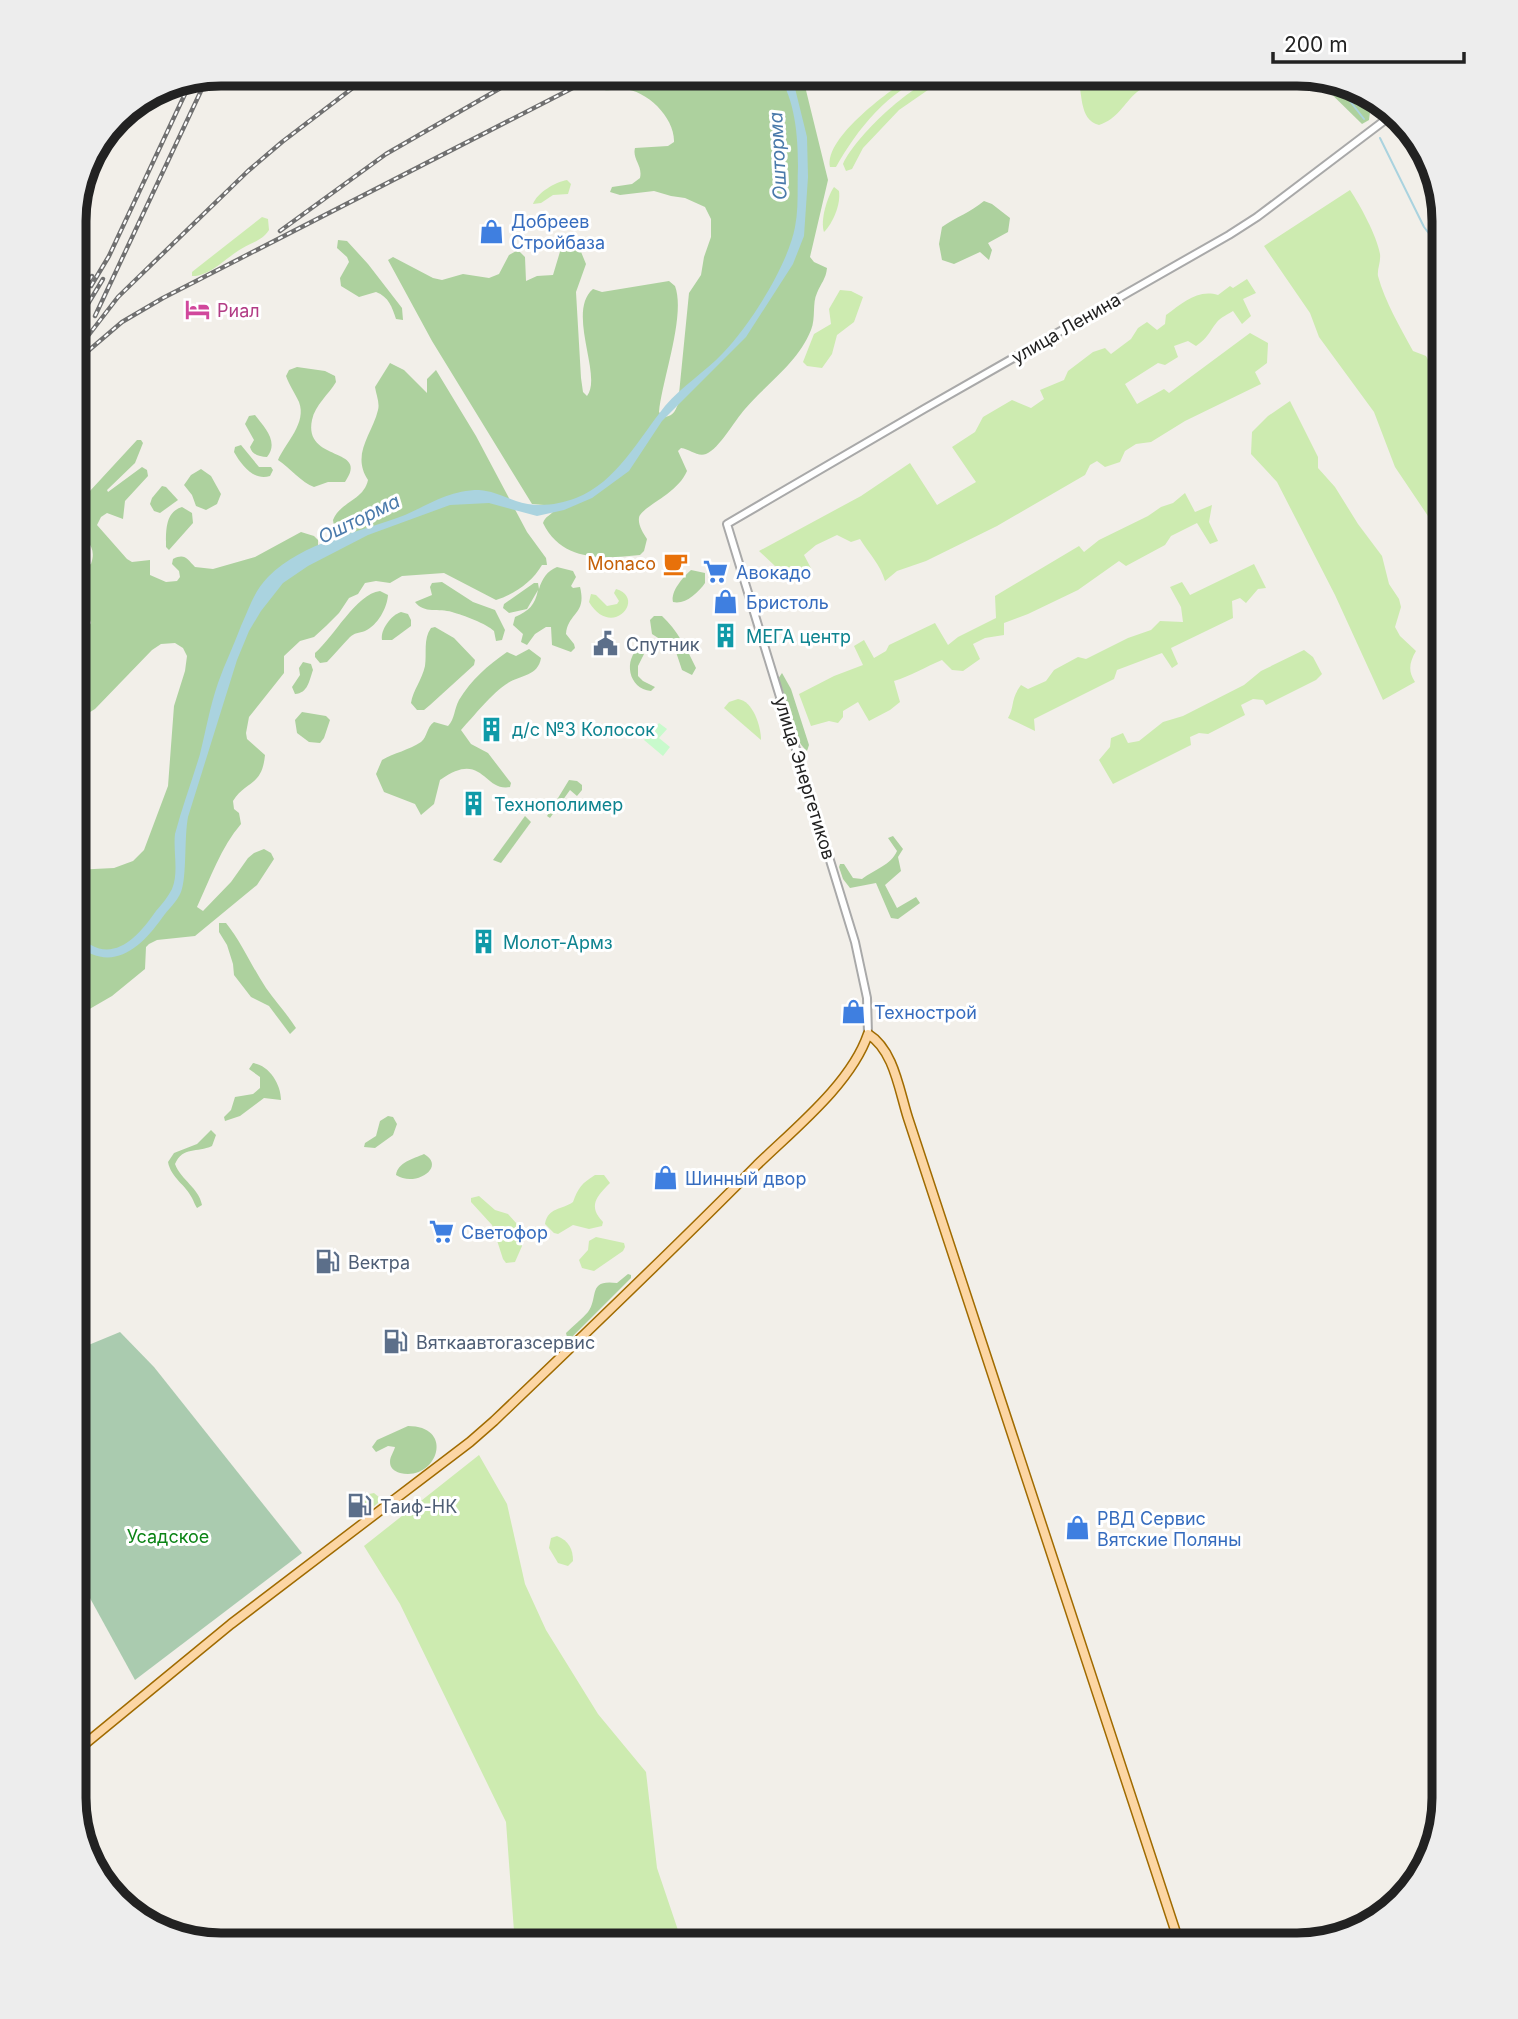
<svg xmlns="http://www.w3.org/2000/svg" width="1518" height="2019" font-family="Inter,sans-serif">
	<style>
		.grass { fill: #cdebb0 }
		.forest { fill: #add19e }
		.cemetery { fill: #aacbaf }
		.park { fill: #c8facc }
		.water { fill: #aad3df }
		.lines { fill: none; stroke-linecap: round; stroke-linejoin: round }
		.stream { stroke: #aad3df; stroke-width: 2 }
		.minor-casing { stroke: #a9a9a9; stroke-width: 10 }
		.major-casing { stroke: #a06b00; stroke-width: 11 }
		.minor { stroke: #fff; stroke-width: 6 }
		.major { stroke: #fcd6a4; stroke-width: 8 }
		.rail-casing { stroke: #707070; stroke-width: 4.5 }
		.rail { stroke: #fff; stroke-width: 2; stroke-dasharray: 5; stroke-linecap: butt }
		.labels { text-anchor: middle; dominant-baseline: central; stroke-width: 6; stroke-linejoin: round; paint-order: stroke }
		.shop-label { font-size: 18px; fill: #366cbe; stroke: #fff; text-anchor: start }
		.hotel-label { font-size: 18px; fill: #b23c85; stroke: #fff; text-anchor: start }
		.street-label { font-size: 18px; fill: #222; stroke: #fff }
		.food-label { font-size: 18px; fill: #c56008; stroke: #fff; text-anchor: end }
		.culture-label { font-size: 18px; fill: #0d838f; stroke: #fff; text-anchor: start }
		.service-label { font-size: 18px; fill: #4e5e75; stroke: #fff; text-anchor: start }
		.park-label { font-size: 18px; fill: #0c8416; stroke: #fff }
		.water-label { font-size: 19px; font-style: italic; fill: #4a7aab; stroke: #fff }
		.rim { fill: none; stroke: #222; stroke-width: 9 }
	</style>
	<rect width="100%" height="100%" fill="#f2efe9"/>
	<g class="grass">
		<path d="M915,74H931C888,91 858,128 836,167H830C824,137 892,89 915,74Z"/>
		<path d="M1077,74H1160L1161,76C1154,85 1145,86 1137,92C1123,104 1118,119 1099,125C1078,120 1083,90 1077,74Z"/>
		<path d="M939,77L941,78L938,83L899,110L863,148L852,169L846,171L843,164C856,136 910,85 939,77Z"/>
		<path d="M567,180L571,184L568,194L553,195L541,203L533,204C537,193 555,182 567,180Z"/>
		<path d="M834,187L839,191C841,204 833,223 824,232C820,221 827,197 834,187Z"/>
		<path d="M1350,190C1360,205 1377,236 1380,254C1381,262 1377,269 1378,276C1385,302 1400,327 1413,351L1426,356L1444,389V547L1430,519L1395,467L1374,412L1319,337L1310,313L1264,246Z"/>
		<path d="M262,217L268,219L269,230C262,241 252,242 241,249C227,257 209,277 192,276V272L197,268Z"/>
		<path d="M1247,279L1256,293L1243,299L1251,316L1242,324L1233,311C1228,314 1220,318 1217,322C1209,332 1208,338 1196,346L1188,341L1174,346L1178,357L1165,365L1158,363L1125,384L1137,404L1164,389L1169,393L1250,333L1268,343L1267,363L1255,372L1261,384L1185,421L1151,442L1136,444L1125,451L1120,462L1105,467L1097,461L1090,465L1085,475L997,526L926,561L897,571L885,581C880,564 870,555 860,539L851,542L837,535L816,545L804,555L813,572L801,579L775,566L759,551L861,496L910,463L937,505L976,482L952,447L975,432L983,417L1012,400L1031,408L1044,399L1040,390L1064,380L1068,371L1093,352L1105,348L1111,354L1131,339L1138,328L1147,322L1157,330L1165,324L1166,315C1183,303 1197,289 1218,295L1230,286L1233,288Z"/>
		<polygon points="840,290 851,291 863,297 854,322 837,335 832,354 822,368 807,366 803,362 814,334 831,324 829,309"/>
		<path d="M1290,401L1318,457V468L1335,487L1358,524L1382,556L1389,584L1399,599L1401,607L1395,627L1400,636L1416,651C1409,663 1408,671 1415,682L1383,700L1335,595L1277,482L1251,454L1252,432L1268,416Z"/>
		<path d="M1185,493L1195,512L1212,505L1209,522L1218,541L1210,544L1197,523L1171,536L1165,545L1126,566L1119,561L1078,590L1028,614L1004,623V635L985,638L973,644L980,659L963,671L952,670L942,660C925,667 911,676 894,681L900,702L890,710L869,721L858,702L843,711V717L838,723L829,721L811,726L799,694L834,676L863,665L854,646L864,640L874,658L886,651L889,645L935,623L948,645L958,637L996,618L995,596L1079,546L1084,552L1099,540L1148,516L1161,507L1173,503Z"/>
		<path d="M1254,564L1266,588L1258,589L1246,603L1240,598L1232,601L1233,618L1171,648L1178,664L1172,668L1162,653L1117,670L1114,679L1034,719L1035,731L1008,718C1015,706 1010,700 1021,685L1028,689L1046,681L1054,670L1078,657L1086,659L1128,638L1151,630L1160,621L1183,622L1181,607L1170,587L1182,582L1190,595Z"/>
		<path d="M616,589C647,598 612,640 589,602L591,594L596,595L607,606L617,604L619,601L614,593Z"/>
		<polygon points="1304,650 1313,657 1322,674 1316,680 1266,705 1263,700 1253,699 1241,705 1245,715 1208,734 1199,733 1190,737 1191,745 1113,784 1099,760 1110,747 1111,738 1123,733 1128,743 1139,741 1163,722 1183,716 1244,685 1261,671"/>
		<path d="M738,699C753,701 761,726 761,740L724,708L729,702Z"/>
		<path d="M595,1175H604L610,1183C596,1197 588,1206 603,1222L602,1226L589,1229L573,1225L558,1234L554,1233L545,1224C548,1207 562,1210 573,1202C578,1188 582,1183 595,1175Z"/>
		<polygon points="479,1196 495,1210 508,1214 517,1224 522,1246 515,1262 506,1263 503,1259 492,1225 471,1202 471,1198"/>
		<polygon points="596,1237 624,1243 625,1247 623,1251 594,1271 582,1268 579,1260 588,1250 589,1241"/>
		<polygon points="479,1455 507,1504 525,1584 546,1630 598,1714 646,1772 657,1868 683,1945 515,1945 506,1822 400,1604 364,1546"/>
		<polygon points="374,1493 380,1498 378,1503 362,1516 355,1516 352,1511 353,1506 369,1494"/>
		<path d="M557,1536C569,1541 573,1549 573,1561L568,1566L558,1563L549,1548L551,1538Z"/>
	</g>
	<g class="forest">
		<path d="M620,74H802L828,180L810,257L814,262L827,268C826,279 821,283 817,293C812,303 816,318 811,330C798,363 767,383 745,409C735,420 719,449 706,454C697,457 690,449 681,448L678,451L687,471C677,495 640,507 639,518C638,525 643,533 647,539L644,551L640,555C603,559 562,562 543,523C545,516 552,515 555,509L544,505L532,504L432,341L388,260L393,257L433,278L442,280L463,274L489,278L499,274L509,255L518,250L525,257L526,281L537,276L553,275L562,245L568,244L579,247L586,264L576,292L581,378L583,392L587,396C603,376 566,312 593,289L602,292L669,281L675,286C686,315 662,380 659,412L663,417C672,417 675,412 678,404L689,293L701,275L704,257L711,237V219L705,207L685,198L671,196L654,191L620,195L610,192L612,187L632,184L640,178C643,166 632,159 635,148L668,146L674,142C675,118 647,90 623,89C614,89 608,92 601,89V85L618,77Z"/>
		<polygon points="1313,76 1340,84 1370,112 1369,120 1362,124"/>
		<path d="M984,201L992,204L1010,218L1008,232L988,243L992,250L989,260L980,252L954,264L942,260L939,244L942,227C956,217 971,212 984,201Z"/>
		<path d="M338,240L347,241L368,264L402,308L403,320L396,319C392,307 389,297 376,292L359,297L341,286L340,278L349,262L347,257L337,248Z"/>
		<path d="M390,363L404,370L427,393V379L436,370L476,436L527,532L546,558L547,565H542C532,582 515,594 496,600L444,573L402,576L390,583L376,581L365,583L358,594L349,598L339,613L326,626L314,637L300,641L284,656V673L249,717L246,733L247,739L265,755C262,787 246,780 233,801L234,809L239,813L241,824C221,847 210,879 197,907L203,911L231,882L248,858L254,853L264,849L271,853L274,859L257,885L195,936L157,940L149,944L146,947L145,969L112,996L74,1018V1002L79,995L80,988L74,981V870L114,868L133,861L144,850L168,786L174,706L185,671L187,656L183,648L175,643L161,644L152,650L95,709L82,717L80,715L79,708L84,689L74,680V640L83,635L91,623L79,586L83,568L91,564C97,547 87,539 74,530V513L77,505L137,440H141L143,443L135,463L107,490L108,492L142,467L147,470L148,476L125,501L123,519L107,513L101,517L97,525L127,559L132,562L150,560V575L166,582L177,581L180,577L179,571L172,564L173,559C185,553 187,559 195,567L213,569L255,557L301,532L314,536L318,540V546L313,554L349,536C338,536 334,530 333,520C340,502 364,500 368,480C351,454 372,435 378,410C380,403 376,394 375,387Z"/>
		<path d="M297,367L325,371L335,376L336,382C329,394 315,405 312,420C303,463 371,446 345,482H328L314,487C302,483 290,468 278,460C286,442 307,423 299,402C295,393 289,385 286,376L289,370Z"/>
		<path d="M255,415C265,428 279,442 267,457C260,457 252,455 250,447L254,440L245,424L249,416Z"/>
		<path d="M241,445L259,467H271L273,470L270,476C254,481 242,466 234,452L235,447Z"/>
		<polygon points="201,469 211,476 221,494 217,504 206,510 196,506 192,495 184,485 191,475"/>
		<polygon points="162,486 166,487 178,500 160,513 154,511 150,504 152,498"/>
		<path d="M182,507L192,513L193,523L169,550L166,547C166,531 165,512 182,507Z"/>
		<path d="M557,567L573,571L576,577L571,586L573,588L580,587C587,615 568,612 566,634L574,644L575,648L571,652L552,645L551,627H546L535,634L527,645L521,642L523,634L513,625L515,617C529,611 535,605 538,590L527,609L509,613L503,608L504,604L534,583H538L539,589C542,579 547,571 557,567Z"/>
		<path d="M691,570L705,573V583C698,593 685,605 673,602C670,592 683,577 691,570Z"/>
		<path d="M442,582L473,602L495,610L505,630L502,640L496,641L494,631C487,624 463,615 452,612C439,608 424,614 415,602L432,595L430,587L432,583Z"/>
		<path d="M380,591L388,595C387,608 378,625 365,631C359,633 354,633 350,637C342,645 335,654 327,662L320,663L315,657V653C334,637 356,594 380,591Z"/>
		<path d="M401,612L408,614L411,620V626L392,640H382C380,630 391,615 401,612Z"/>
		<path d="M654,616H662C677,630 687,649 696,668L692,675L682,670L675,649L652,634L650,620Z"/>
		<path d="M435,627L454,638L475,660L474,665L430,705L424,710H417L411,703C413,690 422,680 425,666C427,653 423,639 431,628Z"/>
		<path d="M640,647L644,654L638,666V676L643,681L655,687L651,691C628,689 623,659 640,647Z"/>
		<path d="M529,649L541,658C538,676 521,675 508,683C492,693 474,716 461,730L471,744L488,753L511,783L510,787C483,792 483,749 440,780L434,804L421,815L415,804L384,792L376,774L382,760C394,753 409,750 421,742C428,736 426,728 434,722L448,726C455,719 454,709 459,700C472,679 487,666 507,652L516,656Z"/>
		<path d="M303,662L311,664L313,670C309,681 308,693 295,694L292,687L300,675L299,668Z"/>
		<path d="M782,673L791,689L809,745L807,751C790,737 789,699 778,679Z"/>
		<polygon points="302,712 326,716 330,720 324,738 320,743 309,742 297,733 295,720"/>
		<polygon points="569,780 577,781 582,785 582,790 577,796 570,790 550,818 547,816"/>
		<polygon points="525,816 531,822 501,863 493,860"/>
		<path d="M893,836L903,849L898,857L901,871L885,885L897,908L916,897L920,903L898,919L891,918L876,883L850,888L843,879L839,867L840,864H844L853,878L862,879C875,869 891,865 897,851L888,838Z"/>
		<path d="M219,923H226C242,943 252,967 266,988C276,1002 287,1014 296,1028L290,1034L269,1006L251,997L234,975L233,964L227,945L219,932Z"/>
		<path d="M253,1063C269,1065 281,1084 281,1100L264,1098L240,1116L225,1121L224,1117L231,1110L235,1097L253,1094L260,1088V1077L249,1069Z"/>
		<polygon points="388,1116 393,1117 397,1124 393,1135 375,1148 364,1147 365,1143 376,1136 380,1121"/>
		<path d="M211,1130L216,1135L212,1146C197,1153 183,1146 175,1164C181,1180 199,1188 202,1205L197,1208C195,1205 194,1202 192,1198C186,1185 171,1178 168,1162L174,1153L197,1144Z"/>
		<path d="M424,1154C447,1167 415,1188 396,1175C398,1162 413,1159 424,1154Z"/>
		<path d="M628,1274L631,1275V1278L572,1337H567L566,1333C573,1326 582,1319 588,1312C599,1297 587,1279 617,1283Z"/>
		<path d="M408,1426C456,1426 437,1482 400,1473C394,1471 390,1468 390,1462C390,1456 394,1452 395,1447L388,1446L376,1452L372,1447L377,1440Z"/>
	</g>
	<polygon class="cemetery" points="120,1332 154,1367 302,1553 135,1680 74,1569 74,1351"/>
	<polygon class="park" points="659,723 667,729 659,738 670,747 663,756 644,740"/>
	<path class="water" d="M778,74H790L792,76L807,137L808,177L804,236L793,264L746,337L662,421L629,471L592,498L564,510L537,516L489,503L450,505L368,535L308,566L283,583L261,611L249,631L237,660L188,817C184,838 187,876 181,892C177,902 168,909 162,918C139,950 111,974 74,943V931C107,968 134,943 156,911C162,904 168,897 172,889C179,873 173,851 175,834C182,807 192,781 200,754C206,730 210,706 218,683C225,663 234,645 241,626C249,609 254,591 268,577C304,541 359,533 405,515C430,504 450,490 479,490C493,491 502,496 516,501C535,508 558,505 576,498C617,482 639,438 665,406C682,386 705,372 723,353C750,325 788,265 795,227C799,207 797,186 798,166C798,135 795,100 778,74Z"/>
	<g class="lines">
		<g class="stream">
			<polyline points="1335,82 1364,119"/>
			<polyline points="1380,138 1424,227 1444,253"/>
		</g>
		<defs>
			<polyline id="minor" points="868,1034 867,998 855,942 727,524 924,409 1229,235 1257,217 1393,114"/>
			<path id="major" d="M74,1753L231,1624L470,1442L494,1421C582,1337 670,1253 756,1166C794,1129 851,1084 868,1034C894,1050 899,1090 908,1118L1180,1945"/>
		</defs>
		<use href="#minor" class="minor-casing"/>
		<use href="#major" class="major-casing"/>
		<use href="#minor" class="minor"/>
		<use href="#major" class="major"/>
		<defs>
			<g id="rail">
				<polyline points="280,231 386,154 518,78"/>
				<polyline points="91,286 109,256 192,79"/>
				<polyline points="74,305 92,276"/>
				<polyline points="95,316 208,76"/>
				<polyline points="74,327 103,279"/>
				<polyline points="74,354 118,297 248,171 282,142 371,74"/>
				<polyline points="74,363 122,322 163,298 600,74"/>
			</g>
		</defs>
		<use href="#rail" class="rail-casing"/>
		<use href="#rail" class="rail"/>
	</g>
	<defs>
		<symbol id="shop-bare" viewBox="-9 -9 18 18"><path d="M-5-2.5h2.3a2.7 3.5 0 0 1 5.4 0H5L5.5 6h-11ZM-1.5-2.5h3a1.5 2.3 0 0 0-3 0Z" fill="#3f7fe0" stroke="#fff" stroke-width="2.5" paint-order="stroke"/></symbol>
		<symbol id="hotel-bare" viewBox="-9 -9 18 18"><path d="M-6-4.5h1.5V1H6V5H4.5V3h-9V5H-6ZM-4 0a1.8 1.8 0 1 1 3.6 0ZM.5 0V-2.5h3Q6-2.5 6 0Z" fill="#d1479c" stroke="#fff" stroke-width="2.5" paint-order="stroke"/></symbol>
		<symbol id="cafe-bare" viewBox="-9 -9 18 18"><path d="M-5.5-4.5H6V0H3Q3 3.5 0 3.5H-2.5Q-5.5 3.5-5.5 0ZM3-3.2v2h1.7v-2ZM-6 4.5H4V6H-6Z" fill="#e8710a" stroke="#fff" stroke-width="2.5" paint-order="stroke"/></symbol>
		<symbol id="supermarket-bare" viewBox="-9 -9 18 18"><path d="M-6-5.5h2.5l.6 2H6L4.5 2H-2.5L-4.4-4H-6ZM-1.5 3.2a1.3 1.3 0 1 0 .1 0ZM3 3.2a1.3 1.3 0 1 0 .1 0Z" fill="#3f7fe0" stroke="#fff" stroke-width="2.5" paint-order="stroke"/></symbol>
		<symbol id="building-bare" viewBox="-9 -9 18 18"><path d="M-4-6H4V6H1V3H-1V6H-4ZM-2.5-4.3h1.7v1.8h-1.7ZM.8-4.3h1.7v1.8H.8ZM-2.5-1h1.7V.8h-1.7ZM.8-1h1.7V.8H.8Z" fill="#0f9aa8" stroke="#fff" stroke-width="2.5" paint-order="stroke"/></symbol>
		<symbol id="civic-bare" viewBox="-9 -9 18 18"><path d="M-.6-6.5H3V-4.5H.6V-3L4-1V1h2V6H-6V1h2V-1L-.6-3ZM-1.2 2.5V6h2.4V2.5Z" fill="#5c6f8a" stroke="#fff" stroke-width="2.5" paint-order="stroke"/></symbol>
		<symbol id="fuel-bare" viewBox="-9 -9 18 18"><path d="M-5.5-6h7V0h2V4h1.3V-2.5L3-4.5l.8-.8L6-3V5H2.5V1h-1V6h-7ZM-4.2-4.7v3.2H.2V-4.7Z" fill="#5c6f8a" stroke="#fff" stroke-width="2.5" paint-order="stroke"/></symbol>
	</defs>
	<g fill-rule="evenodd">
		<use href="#shop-bare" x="474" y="214" width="35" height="35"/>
		<use href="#hotel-bare" x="180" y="292" width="35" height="35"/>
		<use href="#cafe-bare" x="658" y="546" width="35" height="35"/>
		<use href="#supermarket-bare" x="698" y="554" width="35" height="35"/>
		<use href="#shop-bare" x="708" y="584" width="35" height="35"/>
		<use href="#building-bare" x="708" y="618" width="35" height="35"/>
		<use href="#civic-bare" x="588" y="626" width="35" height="35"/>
		<use href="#building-bare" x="474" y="712" width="35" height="35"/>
		<use href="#building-bare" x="456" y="786" width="35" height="35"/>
		<use href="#building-bare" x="466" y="924" width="35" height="35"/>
		<use href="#shop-bare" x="836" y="994" width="35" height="35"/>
		<use href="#shop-bare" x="648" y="1160" width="35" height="35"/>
		<use href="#supermarket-bare" x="424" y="1214" width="35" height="35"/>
		<use href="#fuel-bare" x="310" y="1244" width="35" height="35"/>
		<use href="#fuel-bare" x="378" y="1324" width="35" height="35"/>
		<use href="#fuel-bare" x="342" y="1488" width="35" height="35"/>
		<use href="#shop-bare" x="1060" y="1510" width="35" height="35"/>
	</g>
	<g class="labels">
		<g class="shop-label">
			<text x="511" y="221">Добреев<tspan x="511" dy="21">Стройбаза</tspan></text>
			<text x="736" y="572">Авокадо</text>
			<text x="746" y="602">Бристоль</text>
			<text x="874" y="1012">Технострой</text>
			<text x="685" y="1178">Шинный двор</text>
			<text x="461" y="1232">Светофор</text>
			<text x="1097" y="1518">РВД Сервис<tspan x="1097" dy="21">Вятские Поляны</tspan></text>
		</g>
		<g class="hotel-label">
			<text x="217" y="310">Риал</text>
		</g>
		<g class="street-label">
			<text transform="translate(1066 328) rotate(-30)">улица Ленина</text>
			<text transform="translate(805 778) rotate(73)">улица Энергетиков</text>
		</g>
		<g class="food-label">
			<text x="656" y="563">Monaco</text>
		</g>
		<g class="culture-label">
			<text x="746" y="636">МЕГА центр</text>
			<text x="512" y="729">д/с №3 Колосок</text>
			<text x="494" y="804">Технополимер</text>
			<text x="503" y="942">Молот-Армз</text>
		</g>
		<g class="service-label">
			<text x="626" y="644">Спутник</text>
			<text x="348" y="1262">Вектра</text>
			<text x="416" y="1342">Вяткаавтогазсервис</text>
			<text x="380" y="1506">Таиф-НК</text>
		</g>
		<g class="park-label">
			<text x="168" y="1536">Усадское</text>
		</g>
		<g class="water-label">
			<text transform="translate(778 156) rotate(-93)">Ошторма</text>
			<text transform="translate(359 519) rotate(-26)">Ошторма</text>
		</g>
	</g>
	<path d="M0 0H1518V2019H0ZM221 86H1297A135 135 0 0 1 1432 221V1798A135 135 0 0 1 1297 1933H221A135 135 0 0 1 86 1798V221A135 135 0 0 1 221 86Z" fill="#ededed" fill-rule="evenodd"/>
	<path class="rim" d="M221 86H1297A135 135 0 0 1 1432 221V1798A135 135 0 0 1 1297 1933H221A135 135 0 0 1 86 1798V221A135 135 0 0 1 221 86Z"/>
	<path d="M1273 52v10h191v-10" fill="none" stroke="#222222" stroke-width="3.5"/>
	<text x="1284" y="52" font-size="21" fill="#222222" stroke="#ffffff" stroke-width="5" paint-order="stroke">200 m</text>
</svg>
